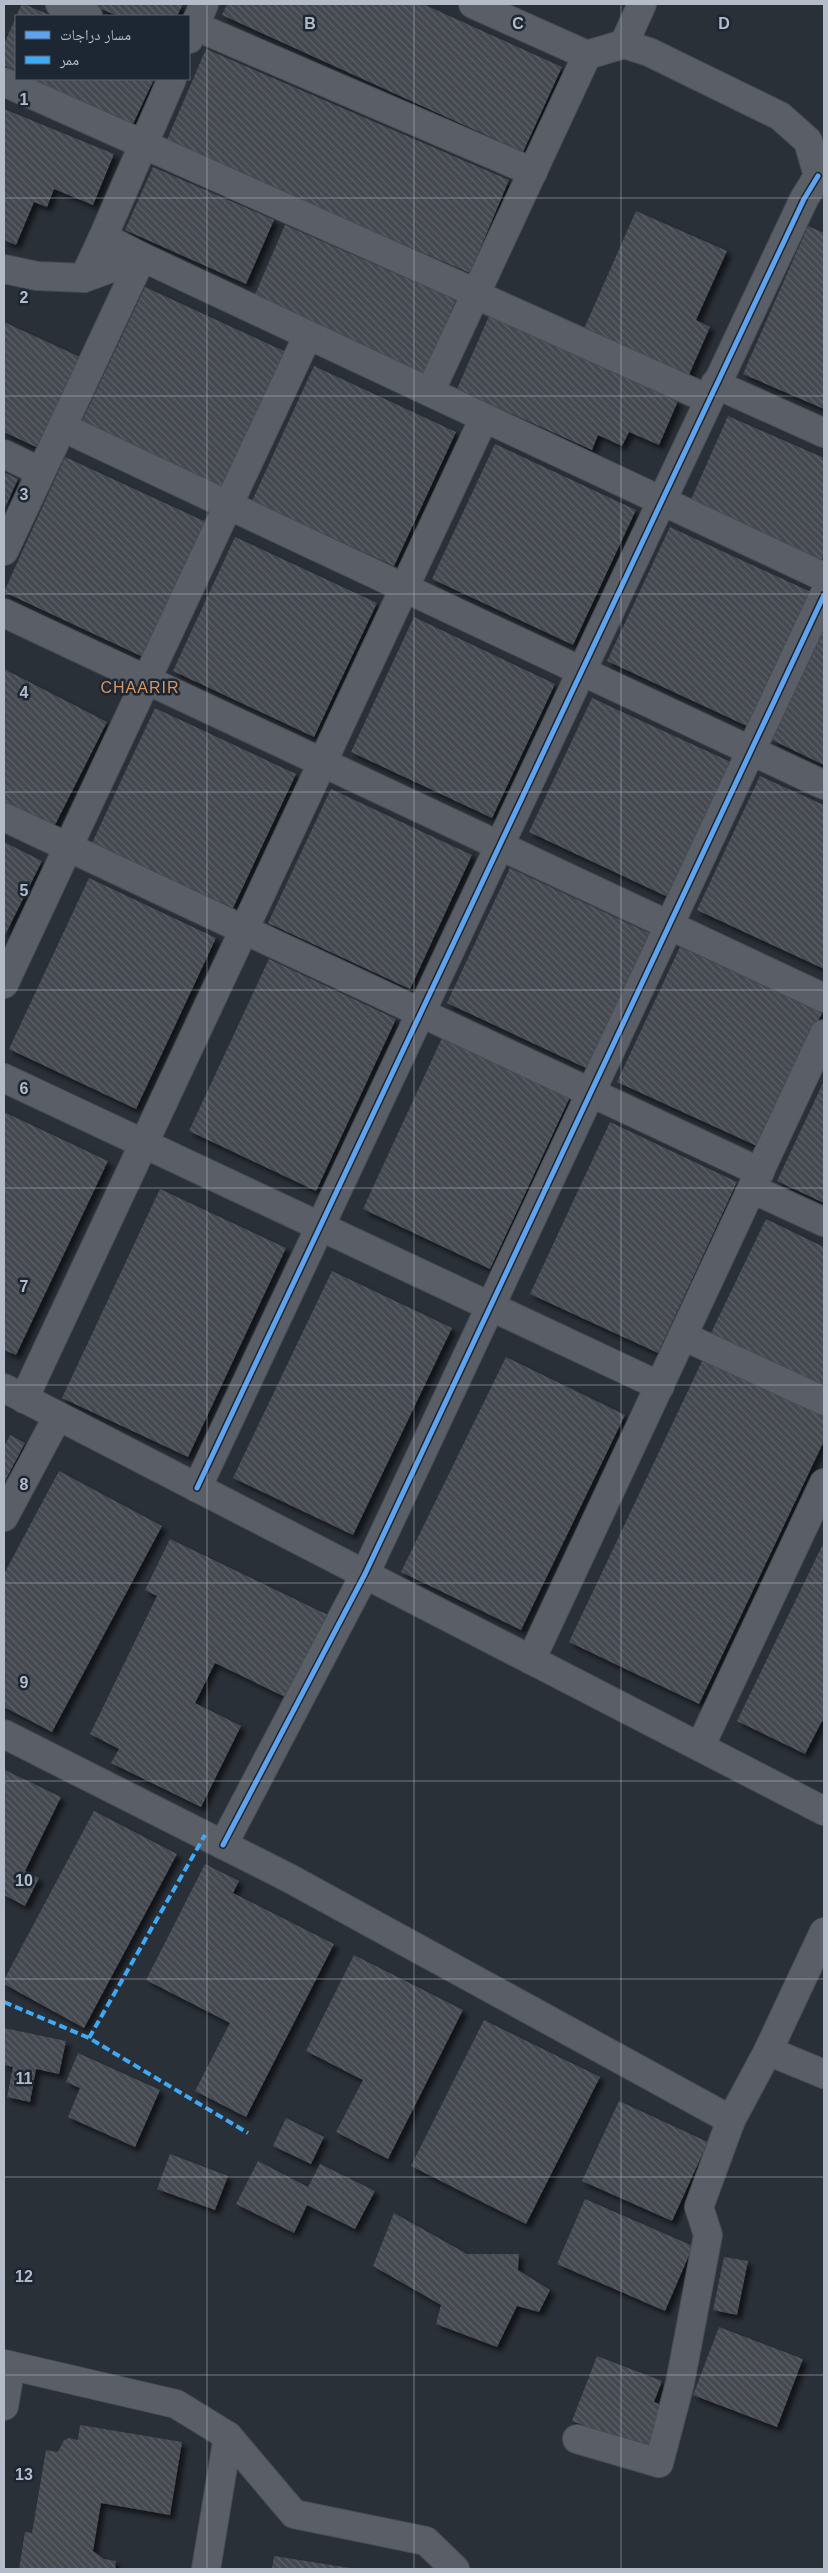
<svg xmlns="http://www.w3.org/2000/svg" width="828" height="2573" font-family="Helvetica,'Noto Naskh Arabic',sans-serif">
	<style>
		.building { fill: url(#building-back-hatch); filter: url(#shadow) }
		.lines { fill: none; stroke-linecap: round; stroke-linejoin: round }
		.minor-casing { stroke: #484c53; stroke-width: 30 }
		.minor { stroke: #5a5e66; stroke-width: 28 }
		.quiet { stroke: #3fa9f5; stroke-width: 4; stroke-dasharray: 8 4; stroke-linecap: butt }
		.cycleway-casing { stroke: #1d2633; stroke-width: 8 }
		.cycleway { stroke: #60a3ed; stroke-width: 5 }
		.grid { fill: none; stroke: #b4bcc9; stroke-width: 1; stroke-opacity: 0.55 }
		.labels { text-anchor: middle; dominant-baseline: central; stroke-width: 5; stroke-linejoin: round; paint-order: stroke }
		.quarter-label { font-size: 16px; letter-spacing: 1px; fill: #d59563; stroke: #1d2633 }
		.grid-label { font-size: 16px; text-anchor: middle; font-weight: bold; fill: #b4bcc9; stroke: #1d2633; stroke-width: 5; stroke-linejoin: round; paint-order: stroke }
	</style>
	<defs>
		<pattern id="building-back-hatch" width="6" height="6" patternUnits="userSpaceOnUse" patternTransform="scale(1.25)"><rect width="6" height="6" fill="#444950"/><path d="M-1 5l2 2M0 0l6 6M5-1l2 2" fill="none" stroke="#5d6168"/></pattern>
		<filter id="shadow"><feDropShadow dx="4.5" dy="4.5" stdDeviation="2.5" flood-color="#0009"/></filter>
	</defs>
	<rect width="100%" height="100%" fill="#2a3038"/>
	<g class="building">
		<polygon points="22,4 24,4 52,16 16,16"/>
		<polygon points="89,4 183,4 177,16 118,16"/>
		<polygon points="227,4 423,4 562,67 523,152 222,15"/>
		<polygon points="16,17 16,71 4,65 4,44"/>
		<polygon points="206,49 509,180 470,273 166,142"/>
		<polygon points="33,79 154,79 133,124"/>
		<polygon points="4,109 114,154 93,205 54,189 47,207 34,202 16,245 4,240"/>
		<polygon points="153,167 274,220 246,284 125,230"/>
		<polygon points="636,211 727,251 696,320 710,327 688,377 583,331"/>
		<polygon points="285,225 456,300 424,374 253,299"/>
		<polygon points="808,226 824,233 824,409 743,374"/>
		<polygon points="145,287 286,352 223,487 82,421"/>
		<polygon points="489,316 678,401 659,445 629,432 622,446 598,435 592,450 457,389"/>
		<polygon points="4,322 80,357 38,448 4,432"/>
		<polygon points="314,366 456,432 394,566 252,501"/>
		<polygon points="728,416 824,458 824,555 821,562 689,504"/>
		<polygon points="495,444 636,510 573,645 432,579"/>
		<polygon points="65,457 206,522 143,657 4,592"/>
		<polygon points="4,472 18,479 4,510"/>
		<polygon points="670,527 811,592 749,727 607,661"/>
		<polygon points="235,537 377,603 314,737 173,671"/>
		<polygon points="414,617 555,684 492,818 351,752"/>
		<polygon points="824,627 824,765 772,740"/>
		<polygon points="4,669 107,722 53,829 4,804"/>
		<polygon points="592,698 733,763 670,898 529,832"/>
		<polygon points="155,708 296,774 233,908 92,843"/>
		<polygon points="760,776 824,805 824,969 697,910"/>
		<polygon points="331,789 472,855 410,989 268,923"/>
		<polygon points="4,842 42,861 5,935 4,935"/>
		<polygon points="510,868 651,934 588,1069 447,1003"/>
		<polygon points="89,878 216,938 136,1109 9,1049"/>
		<polygon points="680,947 822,1013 759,1147 617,1082"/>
		<polygon points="269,959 396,1019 316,1191 189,1131"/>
		<polygon points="442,1038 570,1097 490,1269 363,1209"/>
		<polygon points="824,1081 824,1203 777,1181"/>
		<polygon points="4,1112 108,1161 16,1355 4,1350"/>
		<polygon points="610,1122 737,1182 658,1353 530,1294"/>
		<polygon points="160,1189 286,1248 188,1457 62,1398"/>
		<polygon points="766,1219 824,1247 824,1387 711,1333"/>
		<polygon points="332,1271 452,1328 353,1535 233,1478"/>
		<polygon points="506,1357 625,1415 521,1630 401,1572"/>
		<polygon points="704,1357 824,1414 824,1441 699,1704 569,1642"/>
		<polygon points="10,1435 25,1443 4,1483 4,1447"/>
		<polygon points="59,1471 162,1526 52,1732 4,1707 4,1574"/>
		<polygon points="170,1539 328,1615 287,1698 215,1663 195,1703 241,1726 201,1807 111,1763 119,1749 90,1734 157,1596 145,1590"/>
		<polygon points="824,1542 824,1722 822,1721 805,1754 737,1721"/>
		<polygon points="5,1770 61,1797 25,1871 39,1878 25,1906 4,1895"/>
		<polygon points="94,1811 177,1854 84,2028 4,1984 4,1980"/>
		<polygon points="205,1864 239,1881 233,1893 334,1944 246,2117 195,2091 230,2023 146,1980"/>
		<polygon points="354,1955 463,2010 388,2159 336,2132 363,2080 306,2051"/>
		<polygon points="484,2020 600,2077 526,2224 411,2166"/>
		<polygon points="4,2028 66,2041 59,2074 36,2069 30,2102 7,2097 13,2067 4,2065"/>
		<polygon points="78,2053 160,2090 135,2147 68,2117 80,2088 66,2082"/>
		<polygon points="619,2101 708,2142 672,2221 582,2181"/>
		<polygon points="286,2118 324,2137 311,2164 273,2146"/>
		<polygon points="170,2154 228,2176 215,2210 157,2189"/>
		<polygon points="258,2161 308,2187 320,2164 375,2191 355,2229 307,2205 294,2233 236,2204"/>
		<polygon points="585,2199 693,2246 665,2311 557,2264"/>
		<polygon points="394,2213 467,2254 519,2254 518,2270 550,2290 539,2312 517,2306 497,2347 436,2324 441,2305 373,2266"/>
		<polygon points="724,2257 748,2261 737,2315 713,2310"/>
		<polygon points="719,2327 803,2359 777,2427 693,2395"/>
		<polygon points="597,2356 662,2381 654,2402 664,2406 648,2450 572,2421"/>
		<polygon points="80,2425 182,2442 170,2515 101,2503 93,2551 104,2559 116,2561 115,2569 19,2569 25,2532 32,2533 46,2450 58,2452 64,2440 69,2438 78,2440"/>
		<polygon points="274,2556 350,2568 350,2569 272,2569"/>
	</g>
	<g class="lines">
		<defs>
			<g id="minor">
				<polyline points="60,4 88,16"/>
				<polyline points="473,4 587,55 624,44 649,52 780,116 808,141 818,176 824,180"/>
				<polyline points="195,26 533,172"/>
				<polyline points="189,39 204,4"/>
				<polyline points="624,44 642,4"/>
				<polyline points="4,82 476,293 483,298 708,399"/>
				<polyline points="103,237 172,79"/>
				<polyline points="4,269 37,276 84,278 142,257 824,577"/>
				<polyline points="715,384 824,433"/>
				<polyline points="430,392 587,55"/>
				<polyline points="62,427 824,785"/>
				<polyline points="4,454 41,472"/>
				<polyline points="4,551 142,257 103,237 84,278"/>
				<polyline points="4,613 824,998"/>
				<polyline points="4,817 760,1172"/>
				<polyline points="4,984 308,335"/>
				<polyline points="4,1078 660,1386"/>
				<polyline points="752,1189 824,1222"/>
				<polyline points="683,1336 824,1401"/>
				<polyline points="4,1388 824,1811"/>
				<polyline points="24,1399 484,418"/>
				<polyline points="197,1488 804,199 818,176"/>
				<polyline points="4,1517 58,1416"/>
				<polyline points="531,1660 824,1034"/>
				<polyline points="4,1734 289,1878 731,2120 768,2051 824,1932"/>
				<polyline points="700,1747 824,1483"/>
				<polyline points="223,1845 365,1574 824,595"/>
				<polyline points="768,2051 824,2074"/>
				<polyline points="4,2364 176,2404 228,2436 294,2514 426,2541 455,2569"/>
				<polyline points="4,2406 11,2366"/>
				<polyline points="577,2439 659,2463 680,2383 708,2235 699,2207 731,2120"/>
				<polyline points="206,2569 228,2436"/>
			</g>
		</defs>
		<use href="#minor" class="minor-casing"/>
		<use href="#minor" class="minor"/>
		<g class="quiet">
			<polyline points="4,2002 89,2038 248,2133"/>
			<polyline points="89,2038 205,1835"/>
		</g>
		<defs>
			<g id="cycleway">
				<polyline points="197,1488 804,199 818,176"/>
				<polyline points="223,1845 365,1574 824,595"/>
			</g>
		</defs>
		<use href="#cycleway" class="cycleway-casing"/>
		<use href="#cycleway" class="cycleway"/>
	</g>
	<path class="grid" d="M207,4V2569M414,4V2569M621,4V2569M4,198H824M4,396H824M4,594H824M4,792H824M4,990H824M4,1188H824M4,1385H824M4,1583H824M4,1781H824M4,1979H824M4,2177H824M4,2375H824"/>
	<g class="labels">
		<g class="quarter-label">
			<text x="140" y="687">CHAARIR</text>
		</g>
	</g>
	<g class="grid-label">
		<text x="310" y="29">B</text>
		<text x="518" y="29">C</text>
		<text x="724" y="29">D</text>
		<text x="24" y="105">1</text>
		<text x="24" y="303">2</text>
		<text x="24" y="500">3</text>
		<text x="24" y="698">4</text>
		<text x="24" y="896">5</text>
		<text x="24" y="1094">6</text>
		<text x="24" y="1292">7</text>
		<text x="24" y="1490">8</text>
		<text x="24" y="1688">9</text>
		<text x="24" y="1886">10</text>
		<text x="24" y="2084">11</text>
		<text x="24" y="2282">12</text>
		<text x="24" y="2480">13</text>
	</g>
	<rect width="828" height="2573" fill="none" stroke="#b4bcc9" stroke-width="10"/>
	<rect x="15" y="15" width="175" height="65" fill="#1d2633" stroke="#59626f"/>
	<rect x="25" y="31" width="25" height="8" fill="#60a3ed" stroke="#59626f"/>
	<text x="60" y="40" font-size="15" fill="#b4bcc9">مسار دراجات</text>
	<rect x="25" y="56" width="25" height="8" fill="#3fa9f5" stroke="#59626f"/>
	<text x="60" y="65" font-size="15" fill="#b4bcc9">ممر</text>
</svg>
